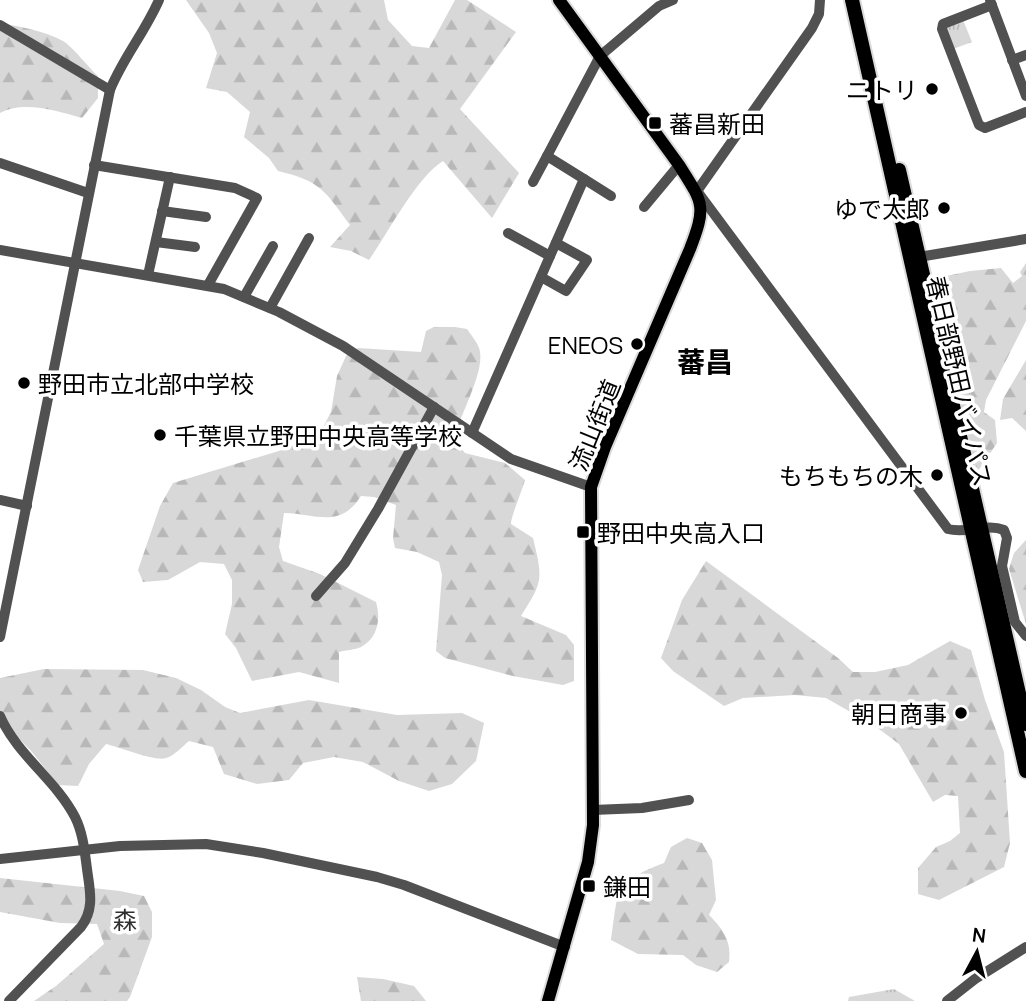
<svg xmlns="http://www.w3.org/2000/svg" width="1026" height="1001" font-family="Manrope,'Noto Sans JP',sans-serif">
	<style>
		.grass { fill: url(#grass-tufts) }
		.forest { fill: url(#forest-firs) }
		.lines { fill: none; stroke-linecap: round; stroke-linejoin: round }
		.major-casing { stroke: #dbdbdb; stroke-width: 16 }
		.highway-casing { stroke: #dbdbdb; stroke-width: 18 }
		.minor { stroke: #515151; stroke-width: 10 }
		.major { stroke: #000; stroke-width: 12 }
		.highway { stroke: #000; stroke-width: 14 }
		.poi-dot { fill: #000; stroke: #fff; stroke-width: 2.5 }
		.labels { text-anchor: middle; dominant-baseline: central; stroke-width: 7; stroke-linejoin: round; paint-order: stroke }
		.poi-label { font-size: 24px; fill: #000; stroke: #fff; text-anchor: end }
		.street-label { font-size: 24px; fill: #000; stroke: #fff }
		.park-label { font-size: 24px; fill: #2f2f2f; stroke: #fff }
		.quarter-label { font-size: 28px; font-weight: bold; fill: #000; stroke: #fff }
	</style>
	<defs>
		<pattern id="grass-tufts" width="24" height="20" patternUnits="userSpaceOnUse" patternTransform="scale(1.75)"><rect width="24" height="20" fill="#d8d8d8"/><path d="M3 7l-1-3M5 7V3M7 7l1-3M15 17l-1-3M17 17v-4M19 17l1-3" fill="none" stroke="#b8b8b8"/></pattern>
		<pattern id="forest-firs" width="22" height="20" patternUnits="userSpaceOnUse" patternTransform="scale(1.75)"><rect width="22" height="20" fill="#d8d8d8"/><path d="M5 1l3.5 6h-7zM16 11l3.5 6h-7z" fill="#b8b8b8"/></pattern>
	</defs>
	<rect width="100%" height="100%" fill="#fff"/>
	<g class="grass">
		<polygon points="963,20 972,42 953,49 946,29 947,26"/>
		<path d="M952,369L965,373C971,391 975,398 962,414Z"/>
		<polygon points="894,989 915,1001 848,1001 849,997"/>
	</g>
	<g class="forest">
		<path d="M186,0H384L388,20L412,46L429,48L455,0H467L516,32L460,109L519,173L492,218L443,161C416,178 388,233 369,260L351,251L330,247L350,225C325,191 321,181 278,171L269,158L244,137L250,112L227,92L206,88L217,53L209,33Z"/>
		<path d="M0,23C21,27 45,31 63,41C73,47 88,67 98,76V98L82,118C57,111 24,100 0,113Z"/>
		<path d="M1026,263V321L986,400L984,412L995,420L997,443L976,474L962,414C975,398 971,391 965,373L952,369L932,279L970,271L1001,268L1013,283L1022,276L1020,272Z"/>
		<path d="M434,327H455L467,329C471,335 477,342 479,348C487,370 458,417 454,440L465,453L505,463L525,480C522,491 511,516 511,524L533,538C543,579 543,582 521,616L566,635L574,645V681L563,685L513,676L445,658L436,651L442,575L439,562L417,552L395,548L393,538L396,505L374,497L361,496C340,529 317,514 284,513L279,547L283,561L320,574L376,602C381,619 378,638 361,647C355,650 346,650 339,652V683L299,672L252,681L236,648L225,634L232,604V580L224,564L200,562L168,580L143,582L138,570L160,506L173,483L282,450L319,435L331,412L337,376L346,356L358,348L421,352L426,331Z"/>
		<polygon points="1026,360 1026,431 1012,418 1000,420 1003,399"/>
		<polygon points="1026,540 1026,624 1009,569 1014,553"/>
		<polygon points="706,561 838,658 853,672 875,672 908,665 950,641 971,650 985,700 1004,752 1010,843 1004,867 939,900 918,894 918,868 936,847 950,841 960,833 958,796 945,795 933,802 899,744 875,726 826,698 795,695 743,698 724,706 673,671 661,658 682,600"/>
		<path d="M44,669L143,670L176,678L201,690L225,707L240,713L309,700L397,715L462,713L484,723L476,761L452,784L429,791L399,781L363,762L334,757L303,763L289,780L257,784L224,774L213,747L189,741C183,746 174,756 166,758C156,762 119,747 106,744L89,764L78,786L58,785L32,752L0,719V678Z"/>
		<path d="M687,838L702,843L712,860L716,900L709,915C723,929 732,942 729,962L717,972L696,965L683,955L638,954L611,940C619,889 612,883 664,863L671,847Z"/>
		<polygon points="0,878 120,891 144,896 152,912 152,937 130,997 127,1001 34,1001 56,986 104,944 97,924 60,923 0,912"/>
		<polygon points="357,977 383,979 414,986 426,1001 361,1001"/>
	</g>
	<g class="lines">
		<defs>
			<path id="major" d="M548,1001L588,862L593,825L591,487L605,447L690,249C707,205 703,203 679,165L559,0"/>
			<g id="highway">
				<polyline points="852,0 1026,771"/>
				<polyline points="899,170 1026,724"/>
			</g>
		</defs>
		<use href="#major" class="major-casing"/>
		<use href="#highway" class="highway-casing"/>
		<g class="minor">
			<path d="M820,0L819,14L812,28L697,191L948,529C967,534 986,523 1004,530L1007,538L1002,566L1015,622L1026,636"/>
			<polyline points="990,0 1026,96"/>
			<polyline points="992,5 943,24 942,29 979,125 985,128 1026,112"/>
			<polyline points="0,25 110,90"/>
			<polyline points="1012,60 1026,55"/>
			<polyline points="0,163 88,193"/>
			<polyline points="94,165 235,188 257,198 208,285"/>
			<polyline points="584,179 611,196"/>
			<polyline points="533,182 547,156"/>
			<polyline points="644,207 679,165"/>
			<polyline points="162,211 206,217"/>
			<polyline points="508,233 550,256"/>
			<polyline points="156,242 195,247"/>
			<polyline points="0,250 224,289 279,312 343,346 511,459 591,487"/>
			<polyline points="919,257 1026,239"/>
			<polyline points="148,275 170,177"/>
			<polyline points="541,277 566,291 587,260 556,243"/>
			<polyline points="244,297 273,246"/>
			<polyline points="270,308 309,238"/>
			<polyline points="472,433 584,179 547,156 600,56 659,6 673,0"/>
			<polyline points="0,500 27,506"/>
			<polyline points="316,596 345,563 378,509 434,407"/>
			<path d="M0,637L110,90C123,58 145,32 159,0"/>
			<path d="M0,716C17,755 56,780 75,817C84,835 85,856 88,876C91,896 93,911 81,927L9,1001"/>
			<polyline points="593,810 642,808 689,800"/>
			<polyline points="0,859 120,846 206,844 263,853 377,877 404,885 565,947"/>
			<polyline points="947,1001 975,979 1026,947"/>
		</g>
		<use href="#major" class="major"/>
		<use href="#highway" class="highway"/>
	</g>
	<g class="poi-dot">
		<circle cx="932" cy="89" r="7"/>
		<rect x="648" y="116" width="14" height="14" rx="3.5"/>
		<circle cx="944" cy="208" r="7"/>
		<circle cx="637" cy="344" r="7"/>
		<circle cx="24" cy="383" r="7"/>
		<circle cx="160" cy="435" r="7"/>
		<circle cx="937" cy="475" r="7"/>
		<rect x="576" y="525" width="14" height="14" rx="3.5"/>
		<circle cx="961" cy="713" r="7"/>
		<rect x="582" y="879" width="14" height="14" rx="3.5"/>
	</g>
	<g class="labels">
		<g class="poi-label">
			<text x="918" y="89">ニトリ</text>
			<text x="669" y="123" text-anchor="start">蕃昌新田</text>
			<text x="930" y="208">ゆで太郎</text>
			<text x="623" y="344">ENEOS</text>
			<text x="38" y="383" text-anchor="start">野田市立北部中学校</text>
			<text x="174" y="435" text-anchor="start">千葉県立野田中央高等学校</text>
			<text x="923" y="475">もちもちの木</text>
			<text x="597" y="532" text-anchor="start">野田中央高入口</text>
			<text x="947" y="713">朝日商事</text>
			<text x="603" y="886" text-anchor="start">鎌田</text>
		</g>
		<g class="street-label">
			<text transform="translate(960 381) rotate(77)">春日部野田バイパス</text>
			<text transform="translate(594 425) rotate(-68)">流山街道</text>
		</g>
		<g class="park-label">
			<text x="125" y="919">森</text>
		</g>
		<g class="quarter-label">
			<text x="705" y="361">蕃昌</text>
		</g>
	</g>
	<g transform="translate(977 952) rotate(7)" stroke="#ffffff" stroke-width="5" paint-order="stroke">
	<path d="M0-5L12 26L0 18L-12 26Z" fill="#000000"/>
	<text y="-10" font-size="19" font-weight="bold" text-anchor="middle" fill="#000000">N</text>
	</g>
</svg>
